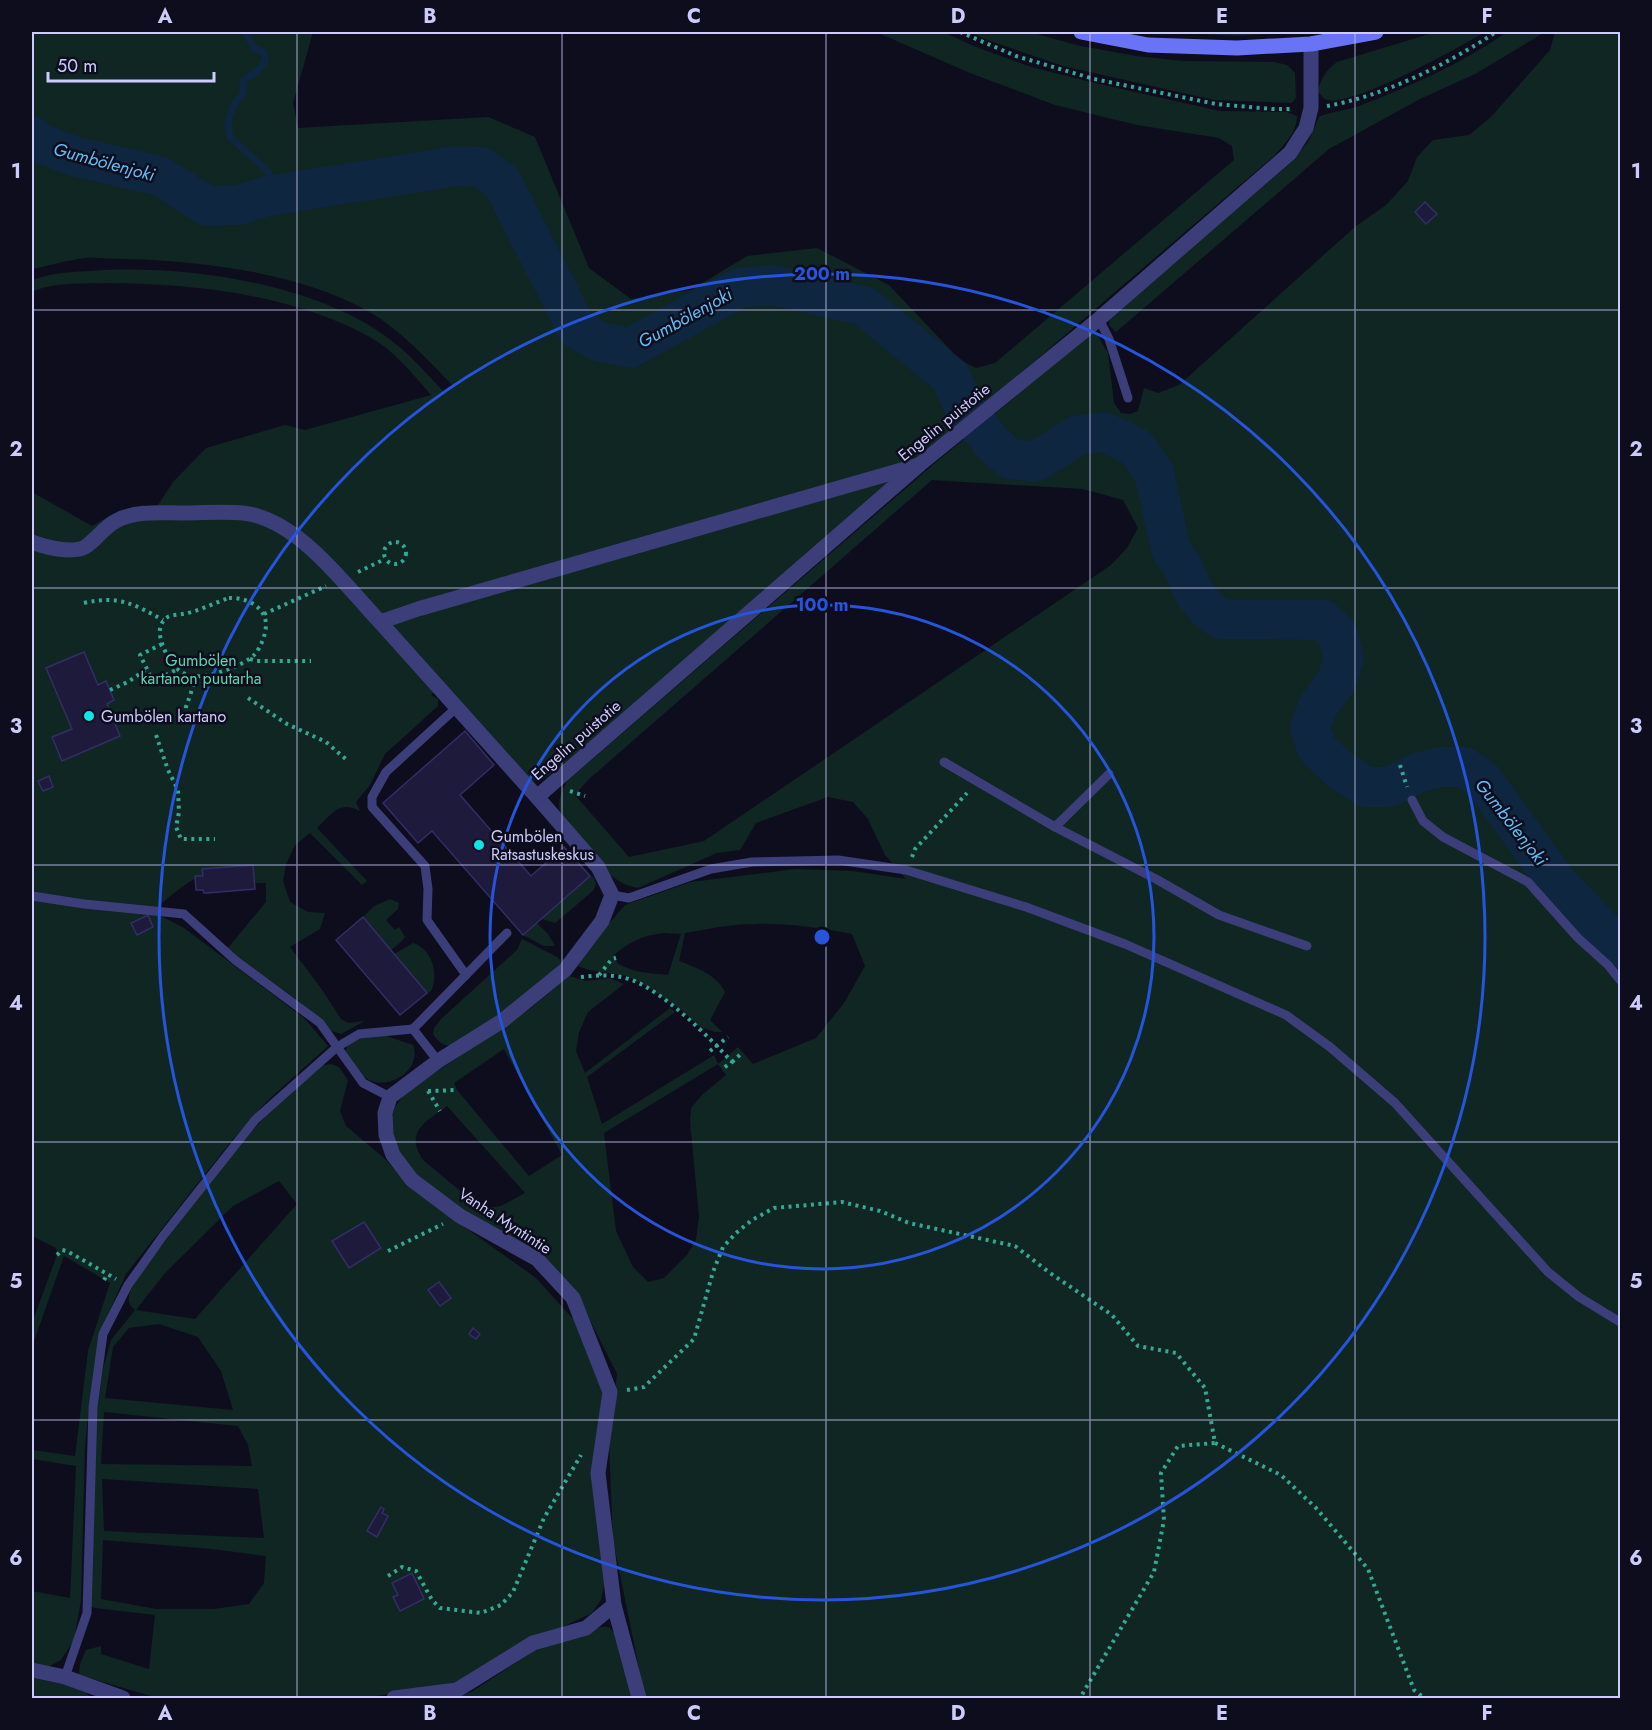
<svg xmlns="http://www.w3.org/2000/svg" width="1652" height="1730" font-family="Jost,sans-serif">
	<style>
		.green { fill: #102623; fill-rule: evenodd }
		.lines { fill: none; stroke-linecap: round; stroke-linejoin: round }
		.stream { stroke: #0e263f; stroke-width: 7 }
		.river { stroke: #0e263f; stroke-width: 40 }
		.building { fill: #1e1a3c; stroke: #332d67; stroke-width: 1.5 }
		.path { stroke: #34a795; stroke-width: 4; stroke-dasharray: 3 4.5; stroke-linecap: butt }
		.lane { stroke: #3b3e79; stroke-width: 9 }
		.street { stroke: #3b3e79; stroke-width: 15 }
		.secondary { stroke: #6973f6; stroke-width: 15 }
		.grid { fill: none; stroke: #ccccfc; stroke-width: 1.5; stroke-opacity: 0.55 }
		.ring { fill: none; stroke: #2654da; stroke-width: 3 }
		.poi-dot { fill: #0ee5e5; stroke: #0e0d1d; stroke-width: 2 }
		.labels { text-anchor: middle; dominant-baseline: central; stroke-width: 5; stroke-linejoin: round; paint-order: stroke }
		.street-label { font-size: 16px; fill: #ccccfc; stroke: #0e0d1d }
		.park-label { font-size: 16px; fill: #5dd6ac; stroke: #0e0d1d }
		.poi-label { font-size: 16px; fill: #ccccfc; stroke: #0e0d1d; text-anchor: start }
		.water-label { font-size: 18px; font-style: italic; fill: #60bff5; stroke: #0e0d1d }
		.centre { fill: #2654da; stroke: #0e0d1d; stroke-width: 3 }
		.ring-label { font-size: 18px; text-anchor: middle; font-weight: bold; fill: #2654da; stroke: #0e0d1d; stroke-width: 5; stroke-linejoin: round; paint-order: stroke }
		.neatline { fill: none; stroke: #ccccfc; stroke-width: 2 }
		.grid-label { font-size: 20px; text-anchor: middle; font-weight: bold; fill: #ccccfc }
	</style>
	<rect width="100%" height="100%" fill="#0e0d1d"/>
	<g class="green">
		<path d="M32,32H313L293,103L298,128L488,117L535,137L589,268L631,299L691,290L747,256L817,248L889,285L960,360L976,368L995,363L1234,160L1232,146L1219,138L1137,125L1055,105L970,73L876,32H943L976,47L1031,67L1099,84L1220,111L1287,112L1297,116C1297,133 1284,144 1274,156C1031,363 791,573 546,778L535,781L523,776L439,688L431,695L438,699V706L385,754L370,785L356,802L360,811C339,800 332,814 317,828L367,881L362,885L310,833L295,845L286,864L283,881L290,902L308,912L325,913L320,929L290,947L323,991L341,1019L349,1023L365,1021L341,1034L329,1030L300,1002L227,949L266,902V883H254L203,869V876C192,877 170,897 159,905V915L184,928L304,1018L328,1046L266,1102L229,1144L126,1274L106,1319L98,1341L90,1396L85,1447L81,1600L74,1640L61,1660L48,1667L32,1664V1591L70,1598L76,1466L32,1459V1450L75,1456L88,1351L110,1283L64,1256L32,1347V1323L57,1255L56,1248L32,1236V492L92,526L120,510L158,505L173,482L206,448L285,425L305,430L431,395C412,373 394,350 368,336C291,294 190,283 103,283C79,284 53,282 32,292V280C51,273 69,272 90,271C179,264 310,282 384,335C407,351 425,372 444,392L453,386C427,359 401,330 368,311C300,273 203,261 126,259C112,259 98,257 85,258C67,260 49,266 32,269Z"/>
		<polygon points="969,32 1030,32 1076,45 1136,56 1183,61 1274,62 1287,65 1295,73 1296,98 1292,103 1214,100 1063,66 987,40"/>
		<polygon points="1164,32 1296,32 1238,36"/>
		<path d="M1436,32H1485C1460,47 1354,106 1328,100C1324,99 1321,96 1318,91C1321,78 1326,70 1337,62Z"/>
		<path d="M1507,32H1545L1475,74L1420,99L1329,149L1116,332L1109,325L1110,315L1287,166L1308,142L1319,117C1331,111 1346,111 1359,106C1411,86 1461,64 1507,32Z"/>
		<path d="M1555,32H1620V1698H645L613,1540L609,1443L617,1374L578,1296L414,1177L392,1146L389,1126L395,1107L405,1093L531,1008L569,976L586,981L609,978L624,984L588,1012L579,1032L576,1051L585,1073L670,1008L675,1012L587,1077L602,1124L714,1055L718,1064L738,1047L753,1064L816,1038L844,1003L865,966L852,934C820,928 787,923 755,924C731,924 708,929 685,933L679,961C697,968 716,974 725,992L710,1020L722,1032H715L700,1027L683,1011L648,987L627,976L589,970L578,966L593,942L625,905L691,882L796,869L853,871L906,879L885,855L868,819L853,802L828,797L756,823L740,850L717,853L638,888C628,886 621,883 613,877C600,868 563,826 560,812C557,801 562,791 567,781L935,463L1095,331L1108,353L1114,403L1121,413L1130,414L1138,411L1144,388L1158,393L1179,385L1356,226L1386,205L1408,181L1417,157L1433,140L1469,135L1491,117L1550,50ZM932,480L1083,489L1123,500L1138,528L1127,548L1111,565L704,841L629,857L575,795L589,779ZM664,933L681,934L668,975C650,973 633,973 617,963L615,954C631,941 644,935 664,933ZM504,1049L562,1155L529,1176L457,1090L454,1083ZM718,1064L726,1075L702,1095L691,1108L690,1122L699,1216L696,1240L687,1255L664,1278L648,1282L633,1267L616,1231L604,1133ZM447,1106L525,1193L501,1206L482,1209L423,1160C404,1131 426,1122 447,1106Z"/>
		<polygon points="590,876 593,877 596,883 594,890 555,923 541,919"/>
		<polygon points="390,899 399,903 398,909 386,920 395,930 399,927 405,937 401,942 391,950 363,917 374,906"/>
		<polygon points="537,923 548,934 555,946 544,946 523,935"/>
		<path d="M522,939L557,957L561,961L560,965L519,1002L453,1046C443,1046 438,1042 433,1034L434,1028L441,1019L517,950Z"/>
		<path d="M413,943C432,949 439,974 431,991L427,993L394,954Z"/>
		<path d="M361,1036H386L413,1045C422,1069 391,1090 369,1080C358,1074 352,1062 345,1052L347,1046Z"/>
		<path d="M331,1064L339,1067L348,1080L340,1111L346,1126L385,1159L414,1191L536,1278L574,1320L602,1385L603,1406L594,1496L604,1585L601,1600L592,1613L519,1647L467,1680L445,1687L359,1698H158L79,1675L80,1664L86,1650L101,1646V1654L149,1669L155,1615L95,1608L90,1606L95,1426L103,1369L111,1340L135,1310C124,1302 130,1292 134,1282L217,1173L260,1122L320,1066ZM279,1181L297,1204L195,1319L136,1310L165,1273L233,1206ZM159,1324L198,1337L221,1371L233,1410L105,1398L113,1347L129,1328ZM104,1412L238,1426L248,1445L252,1466L101,1464ZM102,1479L258,1489L264,1538L104,1531ZM103,1540L212,1549L266,1556L264,1583L249,1604L214,1609H156L101,1599Z"/>
		<polygon points="601,1627 609,1627 614,1633 631,1698 456,1698 473,1691 534,1651"/>
		<polygon points="32,1678 82,1688 91,1698 32,1698"/>
	</g>
	<g class="lines">
		<polyline class="stream" points="245,32 254,48 264,53 265,61 259,69 243,81 243,94 234,104 228,122 230,137 268,172 278,194"/>
		<polyline class="river" points="32,136 39,143 77,157 160,176 207,206 238,205 268,196 457,166 481,167 502,182 577,329 600,342 630,348 739,288 773,285 864,306 951,377 963,406 992,443 1010,459 1035,462 1078,435 1104,432 1136,447 1154,473 1171,550 1183,567 1193,591 1206,608 1220,619 1323,620 1337,633 1344,658 1336,682 1318,706 1310,727 1316,747 1339,769 1366,787 1389,787 1417,773 1440,767 1464,767 1483,780 1556,881 1620,948"/>
	</g>
	<g class="building">
		<polygon points="1425,202 1437,214 1426,224 1415,212"/>
		<polygon points="84,652 98,685 106,681 114,700 107,704 120,736 62,761 52,737 72,729 46,668"/>
		<polygon points="465,731 494,765 460,795 531,876 564,847 590,876 523,935 432,831 418,843 383,803"/>
		<polygon points="49,776 53,787 43,791 38,781"/>
		<polygon points="253,865 255,889 207,893 204,893 203,890 196,890 195,876 203,876 202,869"/>
		<polygon points="148,915 153,927 137,935 131,923"/>
		<polygon points="363,917 427,993 400,1015 336,940"/>
		<polygon points="364,1222 381,1248 349,1268 332,1241"/>
		<polygon points="439,1282 451,1298 440,1306 428,1290"/>
		<polygon points="473,1328 480,1334 476,1339 469,1334"/>
		<polygon points="381,1507 384,1509 382,1513 388,1516 377,1537 367,1531"/>
		<polygon points="412,1573 424,1599 400,1611 393,1597 398,1595 392,1583"/>
	</g>
	<g class="lines">
		<g class="path">
			<polyline points="960,32 1016,56 1094,79 1216,104 1272,109 1293,109"/>
			<path d="M1327,106C1384,96 1448,64 1496,32"/>
			<circle cx="395" cy="553" r="11"/>
			<polyline points="358,572 385,559"/>
			<path d="M229,598C245,597 265,606 266,624C266,634 261,647 255,654C245,666 202,681 188,675C174,671 165,654 161,640C159,633 159,625 165,619C169,615 176,615 182,614C197,612 214,603 229,598Z"/>
			<path d="M84,603C118,595 134,604 163,620"/>
			<polyline points="264,614 326,586"/>
			<polyline points="162,644 140,655 153,681 178,669"/>
			<polyline points="250,659 256,661 311,661"/>
			<polyline points="110,690 128,682 147,669"/>
			<polyline points="248,698 287,724 326,742 348,761"/>
			<polyline points="185,723 186,707 196,678"/>
			<polyline points="156,735 168,770 178,790 179,812 176,827 181,839 215,839"/>
			<polyline points="1400,765 1407,787"/>
			<polyline points="570,791 585,796"/>
			<polyline points="912,857 915,849 967,793"/>
			<polyline points="599,975 612,959 616,958"/>
			<path d="M581,977C598,975 615,974 632,980C665,993 708,1036 732,1062L722,1069"/>
			<polyline points="710,1051 728,1037"/>
			<polyline points="732,1062 743,1052"/>
			<polyline points="428,1091 440,1111"/>
			<polyline points="428,1091 457,1090"/>
			<polyline points="388,1251 443,1224"/>
			<polyline points="57,1255 62,1250 67,1251 116,1279"/>
			<polyline points="104,1280 107,1275"/>
			<polyline points="627,1390 644,1387 694,1339 713,1272 723,1247 736,1233 752,1220 774,1208 842,1202 880,1211 909,1223 1015,1246 1050,1273 1112,1315 1138,1346 1176,1353 1205,1388 1215,1443 1178,1446 1161,1473 1164,1520 1154,1572 1080,1698"/>
			<polyline points="1215,1443 1281,1475 1316,1508 1368,1569 1414,1690 1424,1698"/>
			<polyline points="388,1576 402,1567 416,1571 432,1600 440,1608 481,1613 501,1605 513,1592 544,1518 581,1455"/>
		</g>
		<g class="lane">
			<polyline points="1099,319 1109,339 1128,398"/>
			<polyline points="456,708 386,772 372,797 372,807 425,866 428,889 427,920 466,975"/>
			<polyline points="944,762 1055,827 1156,879 1219,915 1307,946"/>
			<polyline points="1412,800 1423,821 1443,837 1528,882 1578,938 1608,965 1620,980"/>
			<polyline points="1055,827 1109,774"/>
			<polyline points="612,895 629,898 711,869 752,862 838,860 906,870 1026,907 1125,944 1286,1015 1330,1047 1395,1103 1548,1272 1579,1297 1620,1322"/>
			<polyline points="32,896 84,904 184,914 235,960 320,1023 363,1083 390,1097"/>
			<polyline points="413,1029 507,933"/>
			<polyline points="65,1677 87,1613 93,1407 103,1334 128,1285 163,1236 255,1120 337,1047 359,1034 413,1029 438,1061"/>
		</g>
		<g class="street">
			<path d="M32,542C44,547 72,554 85,547C96,540 104,527 116,521C136,510 163,513 184,513C203,513 224,511 243,513C298,519 345,585 380,622"/>
			<polyline points="537,797 919,465 1099,319 1290,153 1306,128 1311,108 1311,44"/>
			<polyline points="32,1670 65,1677 123,1698"/>
			<polyline points="394,1698 457,1690 533,1643 586,1628 614,1605"/>
			<polyline points="639,1698 614,1605 598,1473 610,1392 573,1298 537,1259 460,1216 412,1180 393,1155 386,1135 385,1113 390,1097 438,1061 502,1021 565,970 602,921 612,895 598,867 537,797 380,622 418,609 919,465"/>
		</g>
		<polyline class="secondary" points="1081,32 1148,45 1237,48 1311,44 1376,32"/>
	</g>
	<path class="grid" d="M297,32V1698M562,32V1698M826,32V1698M1090,32V1698M1355,32V1698M32,310H1620M32,588H1620M32,865H1620M32,1142H1620M32,1420H1620"/>
	<g class="ring">
		<circle cx="822" cy="937" r="332"/>
		<circle cx="822" cy="937" r="663"/>
	</g>
	<g class="poi-dot">
		<circle cx="89" cy="716" r="6"/>
		<circle cx="479" cy="845" r="6"/>
	</g>
	<g class="labels">
		<g class="street-label">
			<text transform="translate(944 422) rotate(-39)">Engelin puistotie</text>
			<text transform="translate(576 740) rotate(-41)">Engelin puistotie</text>
			<text transform="translate(505 1221) rotate(33)">Vanha Myntintie</text>
		</g>
		<g class="park-label">
			<text x="201" y="660">Gumbölen<tspan x="201" dy="18">kartanon puutarha</tspan></text>
		</g>
		<g class="poi-label">
			<text x="101" y="716">Gumbölen kartano</text>
			<text x="491" y="836">Gumbölen<tspan x="491" dy="18">Ratsastuskeskus</tspan></text>
		</g>
		<g class="water-label">
			<text transform="translate(104 162) rotate(15)">Gumbölenjoki</text>
			<text transform="translate(685 318) rotate(-29)">Gumbölenjoki</text>
			<text transform="translate(1511 822) rotate(52)">Gumbölenjoki</text>
		</g>
	</g>
	<circle cx="822" cy="937" r="9" class="centre"/>
	<g class="ring-label">
		<text x="822" y="280">200 m</text>
		<text x="822" y="611">100 m</text>
	</g>
	<rect width="1652" height="1730" fill="none" stroke="#0e0d1d" stroke-width="66"/>
	<path d="M48 72v9h166v-9" fill="none" stroke="#ccccfc" stroke-width="3"/>
	<text x="57" y="72" font-size="18" fill="#ccccfc" stroke="#0e0d1d" stroke-width="4.5" paint-order="stroke">50 m</text>
	<rect x="33" y="33" width="1586" height="1664" class="neatline"/>
	<g class="grid-label">
		<text x="165" y="23">A</text>
		<text x="430" y="23">B</text>
		<text x="694" y="23">C</text>
		<text x="958" y="23">D</text>
		<text x="1222" y="23">E</text>
		<text x="1487" y="23">F</text>
		<text x="16" y="178">1</text>
		<text x="1636" y="178">1</text>
		<text x="16" y="456">2</text>
		<text x="1636" y="456">2</text>
		<text x="16" y="733">3</text>
		<text x="1636" y="733">3</text>
		<text x="16" y="1010">4</text>
		<text x="1636" y="1010">4</text>
		<text x="16" y="1288">5</text>
		<text x="1636" y="1288">5</text>
		<text x="16" y="1565">6</text>
		<text x="1636" y="1565">6</text>
		<text x="165" y="1720">A</text>
		<text x="430" y="1720">B</text>
		<text x="694" y="1720">C</text>
		<text x="958" y="1720">D</text>
		<text x="1222" y="1720">E</text>
		<text x="1487" y="1720">F</text>
	</g>
</svg>
